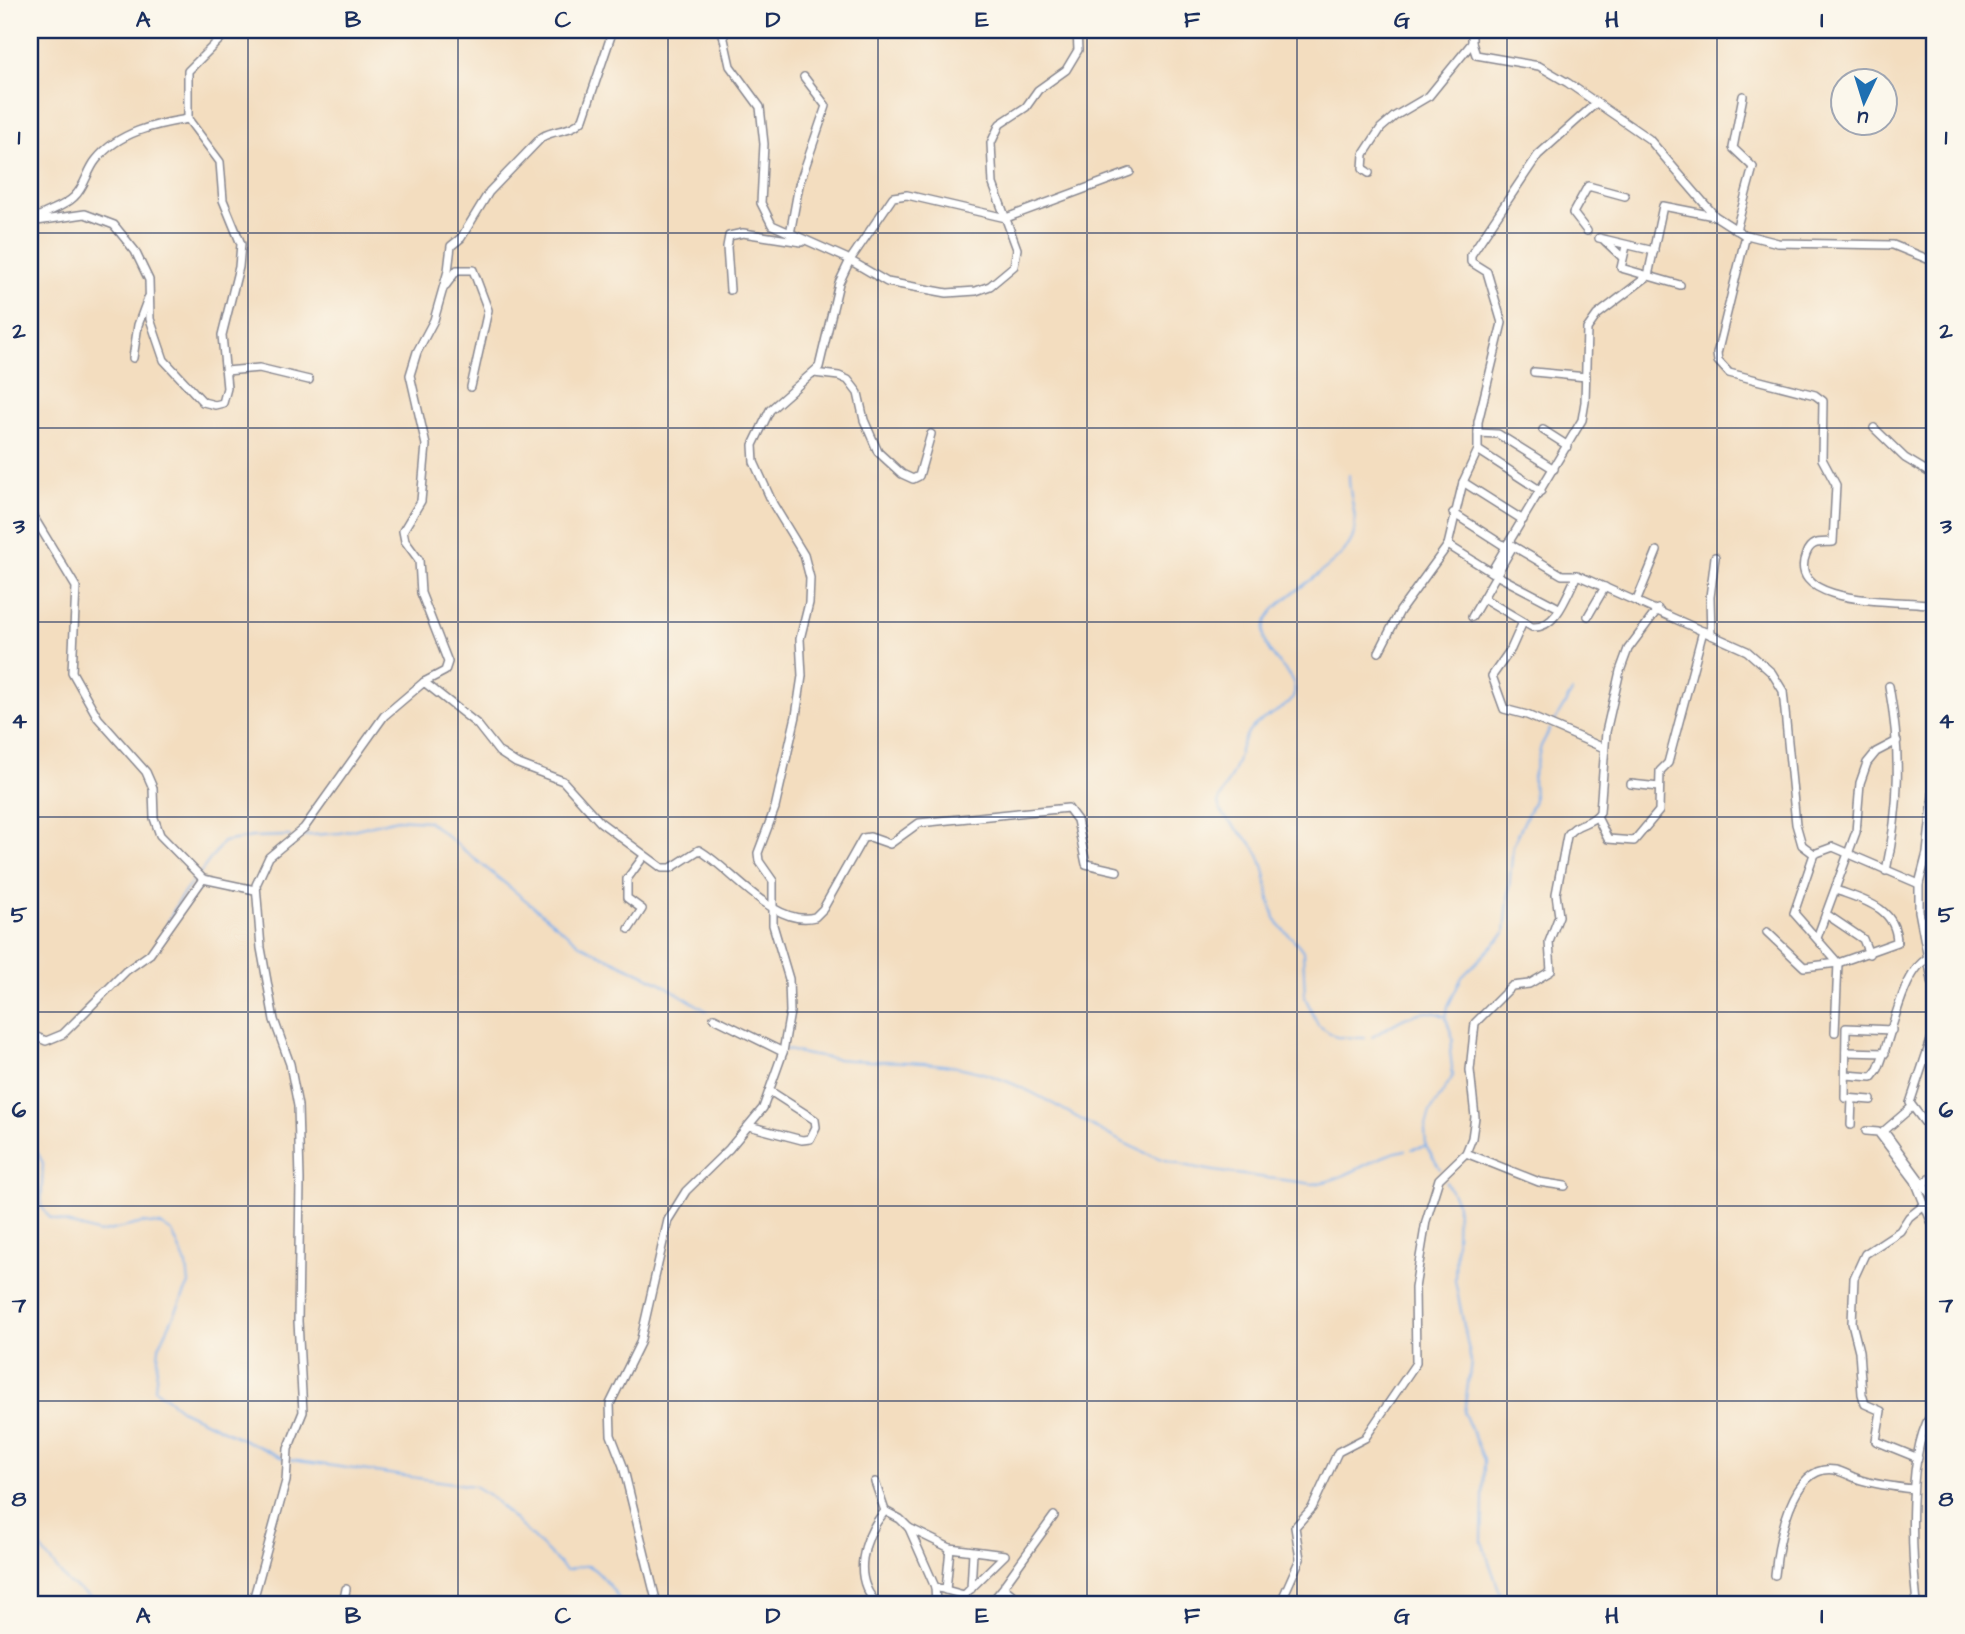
<svg xmlns="http://www.w3.org/2000/svg" width="1965" height="1634" font-family="'Architects Daughter',sans-serif">
	<style>
		.lines { fill: none; stroke-linecap: round; stroke-linejoin: round }
		.stream { stroke: #7fb0eb; stroke-width: 2 }
		.minor-casing { stroke: #87868e; stroke-width: 10 }
		.minor { stroke: #fff; stroke-width: 7 }
		.grid { fill: none; stroke: #1b2f5e; stroke-width: 2; stroke-opacity: 0.55 }
		.neatline { fill: none; stroke: #1b2f5e; stroke-width: 2.5 }
		.grid-label { font-size: 23px; text-anchor: middle; font-weight: bold; fill: #1b2f5e }
	</style>
	<rect width="100%" height="100%" fill="#fbf7ec"/>
	<filter id="ink" filterUnits="userSpaceOnUse"><feTurbulence type="fractalNoise" baseFrequency=".0143" numOctaves="2"/><feDisplacementMap in="SourceGraphic" scale="14" xChannelSelector="R" yChannelSelector="G"/><feConvolveMatrix kernelMatrix="1 2 1 2 8 2 1 2 1" color-interpolation-filters="sRGB"/></filter>
	<filter id="wash" filterUnits="userSpaceOnUse"><feTurbulence type="fractalNoise" baseFrequency=".00686" numOctaves="4" result="noise"/><feDisplacementMap in="SourceGraphic" scale="28" xChannelSelector="R" yChannelSelector="G"/><feGaussianBlur stdDeviation="1.57" result="paint"/><feColorMatrix in="noise" values="0 0 0 0 0 0 0 0 0 0 0 0 0 0 0 0 0 1.4 0 .05"/><feComposite in="paint" operator="in"/></filter>
	<g filter="url(#wash)">
		<rect width="100%" height="100%" fill="#f3ddbf"/>
		<g class="lines">
			<g class="stream">
				<path d="M1349,475C1348,495 1358,513 1354,533C1348,564 1281,593 1268,618C1249,654 1301,670 1294,694C1290,709 1263,716 1253,727C1237,745 1242,752 1234,770C1229,781 1222,792 1218,804C1225,824 1245,832 1256,850C1269,870 1266,897 1275,918C1282,933 1296,938 1303,951L1305,997L1318,1025L1336,1037L1365,1038"/>
				<polyline points="1553,724 1572,692"/>
				<polyline points="299,836 340,833 397,819 428,821 581,945 659,982 707,1011"/>
				<polyline points="200,873 223,842 252,837 290,836"/>
				<polyline points="168,922 180,898 196,877"/>
				<path d="M1372,1037C1393,1025 1419,1003 1444,1016"/>
				<path d="M785,1049C848,1069 916,1054 979,1072C1039,1088 1088,1129 1146,1153C1197,1174 1257,1175 1312,1184C1349,1180 1372,1156 1405,1150"/>
				<polyline points="30,1139 43,1163 41,1206 50,1218 99,1233 143,1223 161,1225 172,1232 187,1266 189,1284 159,1347 155,1389 183,1411 285,1459"/>
				<polyline points="1426,1146 1425,1130 1430,1112 1453,1076 1450,1051 1453,1039 1446,1018 1448,1006 1462,977 1505,933 1513,846 1534,800 1533,777 1541,746 1550,729"/>
				<polyline points="1412,1149 1426,1146 1440,1169"/>
				<polyline points="1446,1182 1457,1202 1455,1280 1471,1362 1464,1413 1484,1460 1482,1542 1504,1604"/>
				<path d="M291,1460L474,1486L489,1495L566,1570C573,1570 580,1564 588,1566C596,1568 619,1595 621,1604"/>
				<polyline points="30,1535 68,1583 101,1604"/>
			</g>
		</g>
	</g>
	<g filter="url(#ink)">
		<g class="lines">
			<defs>
				<g id="minor">
					<polyline points="722,30 730,66 760,107 764,144 761,203 772,225 846,258 887,282 947,293 976,291 990,286 1014,266 1017,249 993,184 991,143 1000,124 1026,107 1038,90 1066,70 1078,50 1077,30"/>
					<polyline points="1472,30 1472,43 1476,55 1539,66 1568,83 1649,139 1715,216 1743,234 1778,243 1893,245 1935,262"/>
					<polyline points="1369,173 1363,169 1364,154 1381,128 1395,116 1429,96 1472,43"/>
					<path d="M32,221C45,211 63,208 74,197C85,187 87,171 96,160C118,132 156,124 188,119"/>
					<polyline points="30,222 85,214 114,225 135,251 149,280 150,319 164,360 203,402 215,405 223,403 227,388 222,335 239,267 241,244 223,200 220,162 188,119 188,71 229,30"/>
					<polyline points="1736,230 1753,167 1733,148 1743,96"/>
					<polyline points="1587,231 1573,213 1588,186 1625,196"/>
					<polyline points="790,234 799,185 826,106 804,77"/>
					<path d="M1746,235L1717,354L1718,361L1729,373L1815,395L1823,401L1822,459L1836,485L1833,542C1820,543 1811,540 1806,554C1784,609 1911,599 1935,605"/>
					<polyline points="1599,238 1654,251"/>
					<polyline points="1605,241 1622,257"/>
					<polyline points="1626,246 1621,268 1680,285"/>
					<polyline points="446,285 457,270 473,270 488,310 471,387"/>
					<polyline points="730,290 727,247 729,236 743,233 802,242"/>
					<polyline points="133,358 138,325 148,298"/>
					<polyline points="226,371 259,368 309,380"/>
					<polyline points="1534,372 1586,377"/>
					<polyline points="814,373 839,376 848,380 858,393 864,420 878,452 902,474 913,479 919,476 931,434"/>
					<polyline points="1874,428 1905,458 1935,476"/>
					<polyline points="1543,430 1568,446"/>
					<polyline points="1478,433 1498,434 1554,469"/>
					<polyline points="1478,450 1541,491"/>
					<polyline points="1463,482 1523,520"/>
					<polyline points="30,511 76,587 72,672 98,718 146,772 153,788 154,818 160,835 203,879 255,890"/>
					<polyline points="1453,513 1506,547"/>
					<polyline points="1508,543 1562,575 1577,575 1747,651 1772,673 1783,691 1796,824 1802,845 1814,854"/>
					<polyline points="1448,545 1463,482 1478,450 1478,422 1502,323 1487,272 1471,262 1471,255 1538,155 1595,104"/>
					<polyline points="1448,545 1491,572"/>
					<polyline points="1491,572 1582,420 1585,402 1587,329 1597,315 1648,276 1663,206 1714,216"/>
					<polyline points="1496,575 1559,608"/>
					<path d="M1483,598L1532,627C1557,629 1567,594 1577,575"/>
					<polyline points="1637,600 1657,551"/>
					<polyline points="1588,616 1605,587"/>
					<polyline points="1472,617 1513,546"/>
					<polyline points="1523,622 1511,649 1492,676 1504,709 1527,715 1604,748"/>
					<polyline points="1711,635 1710,597 1715,557"/>
					<polyline points="1379,652 1400,611 1448,545"/>
					<path d="M424,682L445,671L448,662L421,593L419,560L405,541L403,531L421,501L426,445L410,375L417,352L434,320L448,271L451,246L461,238L489,192L542,137C556,129 572,132 583,119L613,30"/>
					<polyline points="1935,777 1927,853 1919,884 1919,911 1933,985 1934,1031 1910,1103 1935,1136"/>
					<polyline points="1631,784 1659,787"/>
					<polyline points="1597,817 1608,839 1634,841 1659,811 1660,771 1668,763 1703,631"/>
					<path d="M1886,871C1900,805 1901,752 1889,686"/>
					<polyline points="1826,914 1863,939 1869,954"/>
					<polyline points="629,929 642,909 627,898 627,879 644,856"/>
					<path d="M1767,932L1804,967L1838,963L1897,942C1896,907 1863,900 1836,890"/>
					<polyline points="1817,938 1856,832 1860,783 1867,763 1876,752 1897,741"/>
					<polyline points="714,1018 783,1052"/>
					<polyline points="1835,1032 1838,963 1794,913 1814,854 1833,847 1919,884"/>
					<polyline points="30,1034 46,1041 63,1034 126,971 150,954 203,879"/>
					<polyline points="1846,1052 1885,1053"/>
					<path d="M1846,1075L1872,1077L1878,1069C1891,1040 1901,973 1928,958"/>
					<polyline points="1871,1100 1845,1098 1846,1028 1892,1030"/>
					<polyline points="1912,1107 1884,1131 1935,1201"/>
					<polyline points="1851,1125 1852,1099"/>
					<polyline points="749,1126 802,1140 810,1139 816,1127 815,1120 770,1091"/>
					<polyline points="1866,1131 1878,1132 1915,1181 1935,1231"/>
					<polyline points="1466,1153 1539,1182 1565,1186"/>
					<polyline points="1923,1184 1935,1175"/>
					<polyline points="1918,1458 1876,1441 1881,1411 1865,1404 1862,1394 1859,1351 1852,1323 1854,1278 1865,1254 1900,1231 1909,1217 1923,1206"/>
					<path d="M875,1482L885,1511C863,1537 851,1579 878,1604"/>
					<polyline points="885,1511 900,1519 909,1528 935,1587 936,1604"/>
					<polyline points="909,1528 950,1548 1005,1555 955,1604"/>
					<path d="M1775,1575C1778,1544 1791,1462 1835,1470C1844,1472 1852,1477 1861,1480C1878,1485 1895,1487 1913,1489"/>
					<polyline points="935,1587 964,1595"/>
					<polyline points="971,1589 973,1552"/>
					<polyline points="946,1590 950,1548"/>
					<path d="M252,1604L286,1481L288,1449L303,1412L298,1321L300,1180L298,1106L290,1064L274,1020L261,948L256,885L269,857L304,828L384,716L424,682L477,724L499,752L516,763L563,781L600,822L662,868H671L699,850C731,868 774,928 815,917L823,909L863,838L870,837L890,844L919,823L1068,808L1077,820L1086,864L1117,871"/>
					<polyline points="343,1604 346,1589"/>
					<polyline points="360,1604 360,1600"/>
					<polyline points="657,1604 623,1466 611,1435 610,1404 640,1343 668,1220 686,1191 729,1149 763,1108 783,1052 790,1012 789,979 773,925 773,881 759,861 758,853 775,808 796,716 802,676 800,639 809,603 810,578 804,555 773,504 754,462 753,445 770,410 819,367 839,283 850,260 893,197 907,195 1006,218 1130,172"/>
					<polyline points="990,1604 1004,1587"/>
					<polyline points="1024,1604 1005,1589 1005,1584 1054,1516"/>
					<path d="M1280,1604L1300,1559L1295,1527L1312,1508L1338,1452L1365,1438L1416,1363L1415,1288L1426,1221L1439,1179L1466,1153L1472,1138L1475,1117L1470,1070L1475,1023L1512,986L1529,984L1551,971L1549,942L1559,916L1556,894L1567,836C1575,822 1592,825 1600,812L1606,732L1620,671L1628,649L1658,609"/>
					<path d="M1917,1604C1912,1558 1905,1445 1935,1409"/>
				</g>
			</defs>
			<use href="#minor" class="minor-casing"/>
			<use href="#minor" class="minor"/>
		</g>
	</g>
	<path class="grid" d="M248,30V1604M458,30V1604M668,30V1604M878,30V1604M1087,30V1604M1297,30V1604M1507,30V1604M1717,30V1604M30,233H1935M30,428H1935M30,622H1935M30,817H1935M30,1012H1935M30,1206H1935M30,1401H1935"/>
	<rect width="1965" height="1634" fill="none" stroke="#fbf7ec" stroke-width="77"/>
	<g transform="translate(1864 102) rotate(184)"><circle r="33" fill="#fbf7ec" stroke="#a1a7b3" stroke-width="2"/>
	<path d="M0-5L12 26L0 18L-12 26Z" fill="#1f6fb2"/>
	<text y="-10" font-size="19" font-weight="bold" text-anchor="middle" fill="#1b2f5e">U</text>
	</g>
	<rect x="38" y="38" width="1888" height="1558" class="neatline"/>
	<g class="grid-label">
		<text x="143" y="27">A</text>
		<text x="353" y="27">B</text>
		<text x="563" y="27">C</text>
		<text x="773" y="27">D</text>
		<text x="982" y="27">E</text>
		<text x="1192" y="27">F</text>
		<text x="1402" y="27">G</text>
		<text x="1612" y="27">H</text>
		<text x="1822" y="27">I</text>
		<text x="19" y="144">1</text>
		<text x="1946" y="144">1</text>
		<text x="19" y="338">2</text>
		<text x="1946" y="338">2</text>
		<text x="19" y="533">3</text>
		<text x="1946" y="533">3</text>
		<text x="19" y="728">4</text>
		<text x="1946" y="728">4</text>
		<text x="19" y="922">5</text>
		<text x="1946" y="922">5</text>
		<text x="19" y="1117">6</text>
		<text x="1946" y="1117">6</text>
		<text x="19" y="1312">7</text>
		<text x="1946" y="1312">7</text>
		<text x="19" y="1506">8</text>
		<text x="1946" y="1506">8</text>
		<text x="143" y="1623">A</text>
		<text x="353" y="1623">B</text>
		<text x="563" y="1623">C</text>
		<text x="773" y="1623">D</text>
		<text x="982" y="1623">E</text>
		<text x="1192" y="1623">F</text>
		<text x="1402" y="1623">G</text>
		<text x="1612" y="1623">H</text>
		<text x="1822" y="1623">I</text>
	</g>
</svg>
